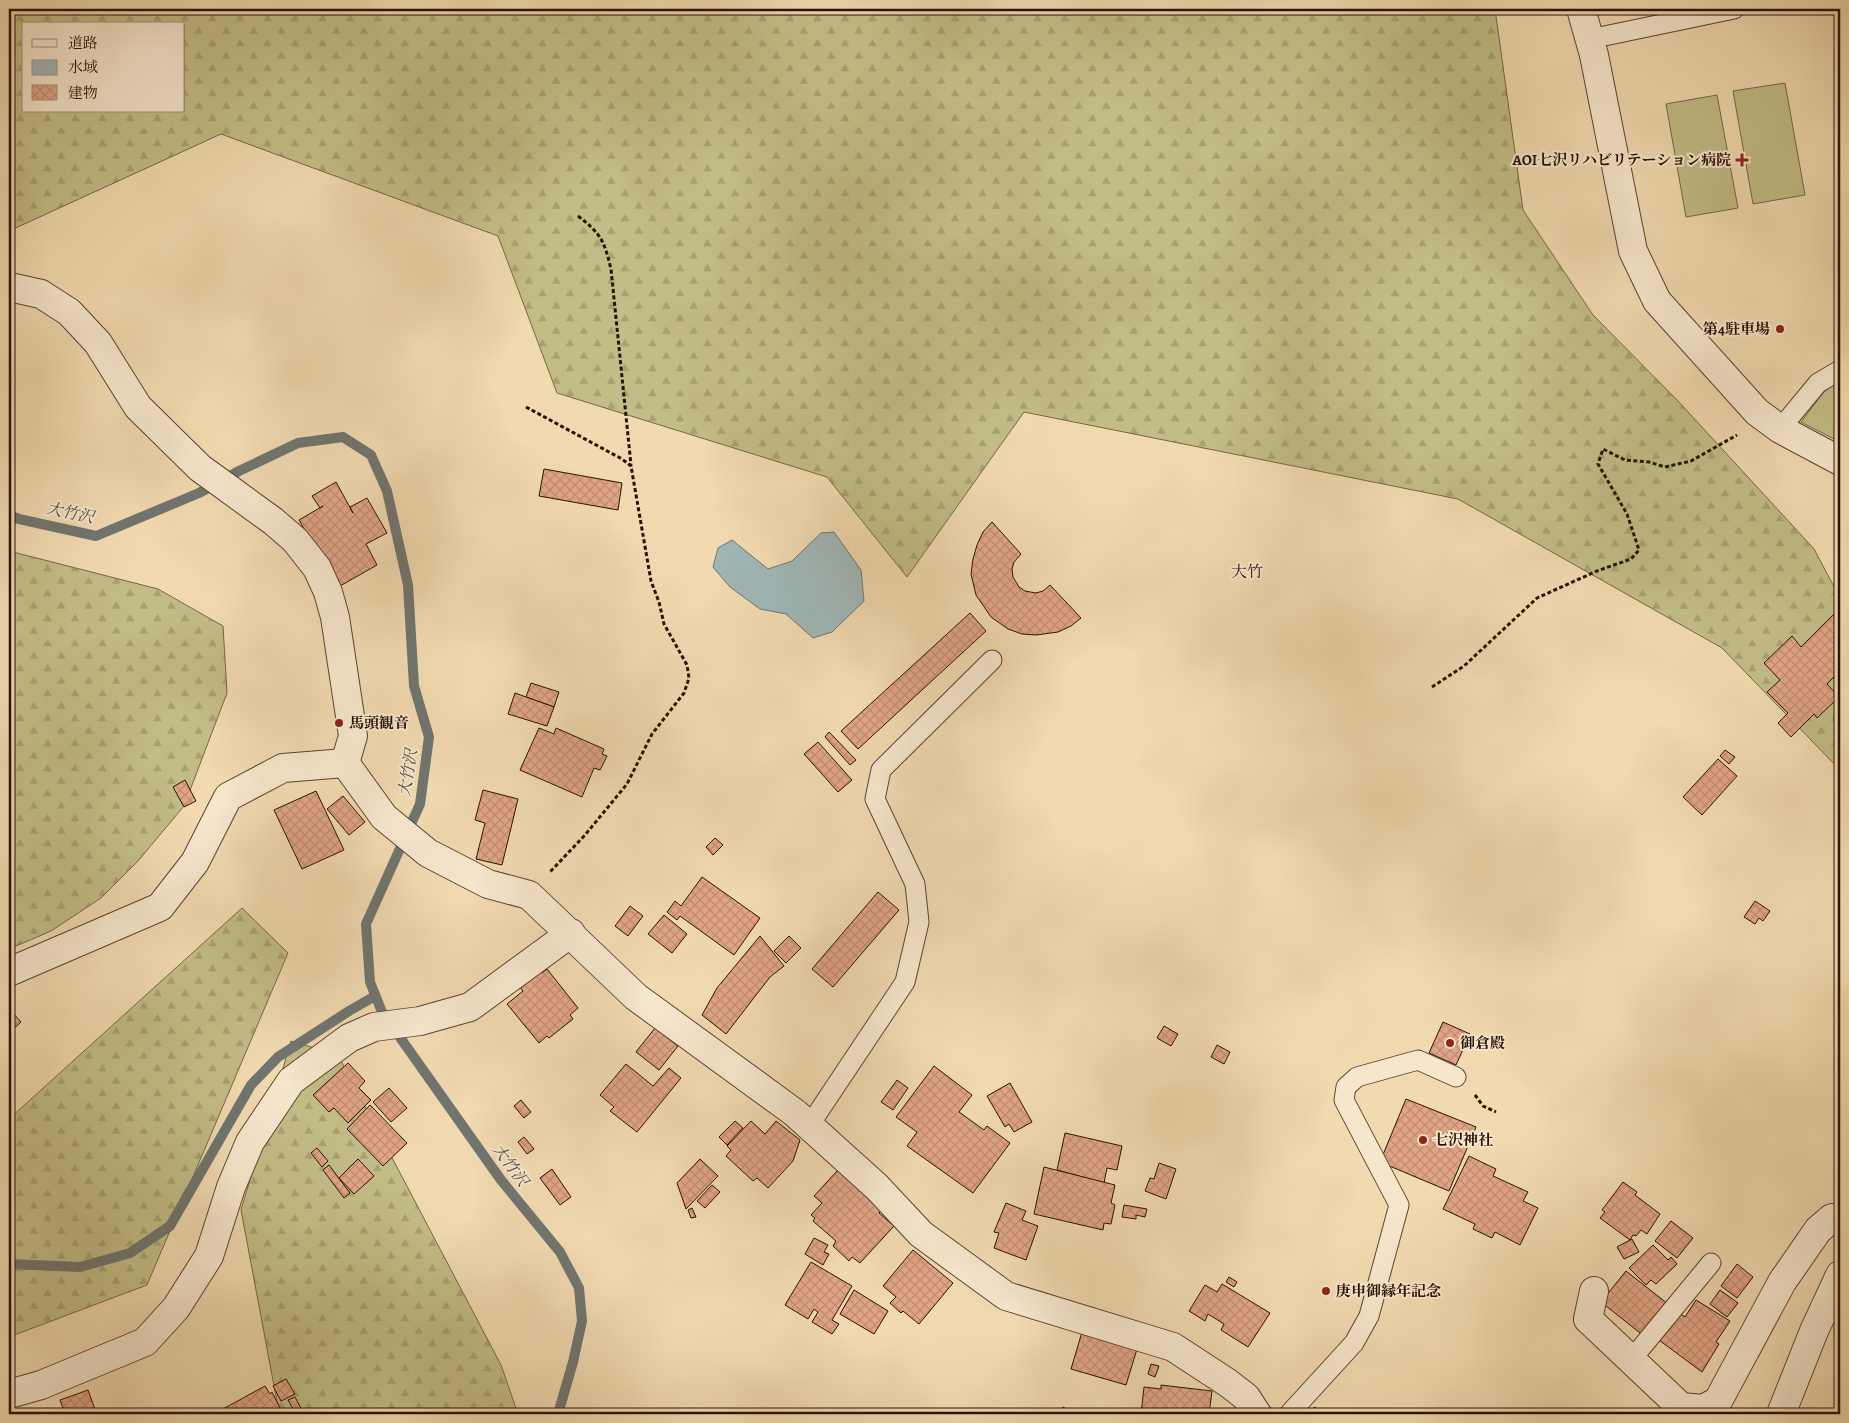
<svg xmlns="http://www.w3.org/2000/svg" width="1849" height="1423" font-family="Alegreya,'Noto Serif JP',serif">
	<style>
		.forest { fill: url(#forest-firs); stroke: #766644; fill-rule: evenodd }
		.garden { fill: #c2bc86; stroke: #766644 }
		.water { fill: #9fb7b7; stroke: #70756f }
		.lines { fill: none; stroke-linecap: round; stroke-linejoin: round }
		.stream { stroke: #70756f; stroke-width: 10 }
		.building { fill: url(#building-cross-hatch); stroke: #291103 }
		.service-casing { stroke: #5b432e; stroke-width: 21 }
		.minor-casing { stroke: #5b432e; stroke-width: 30 }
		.tertiary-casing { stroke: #5b432e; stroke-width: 30 }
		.path { stroke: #291103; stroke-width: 3; stroke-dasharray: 4 2.5; stroke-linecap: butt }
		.service { stroke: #f6e6cc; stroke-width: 19 }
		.minor { stroke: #f6e6cc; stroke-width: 28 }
		.tertiary { stroke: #f6e6cc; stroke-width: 28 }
		.poi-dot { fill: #8f2418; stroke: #f6e6cc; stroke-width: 2 }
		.labels { text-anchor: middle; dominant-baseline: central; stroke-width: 4; stroke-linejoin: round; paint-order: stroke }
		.poi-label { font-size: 15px; font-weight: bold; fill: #291103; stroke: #f6e6cc; text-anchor: start }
		.water-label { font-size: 16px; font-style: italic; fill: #524b42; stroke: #f6e6cc }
		.neighbourhood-label { font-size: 16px; fill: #291103; stroke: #f6e6cc }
	</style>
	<defs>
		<pattern id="forest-firs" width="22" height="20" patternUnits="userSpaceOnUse" patternTransform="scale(1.25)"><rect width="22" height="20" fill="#c2bc86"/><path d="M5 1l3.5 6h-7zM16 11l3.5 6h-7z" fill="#a7a172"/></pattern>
		<pattern id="building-cross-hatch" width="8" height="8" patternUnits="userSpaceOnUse" patternTransform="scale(1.25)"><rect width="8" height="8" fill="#e1a586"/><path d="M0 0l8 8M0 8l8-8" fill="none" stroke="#c18d72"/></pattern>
	</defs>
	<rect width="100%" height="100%" fill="#f1d9b0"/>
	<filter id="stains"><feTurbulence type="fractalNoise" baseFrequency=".004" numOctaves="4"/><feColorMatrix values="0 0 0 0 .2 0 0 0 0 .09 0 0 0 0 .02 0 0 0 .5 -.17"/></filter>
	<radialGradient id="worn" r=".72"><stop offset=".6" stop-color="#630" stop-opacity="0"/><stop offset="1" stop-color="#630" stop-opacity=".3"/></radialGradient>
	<g class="forest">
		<path d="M9,9H1495L1523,210L1593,315L1678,401L1814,549L1840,598V770L1722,648L1458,499L1024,412L907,577L827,477L557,393L498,236L221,134L9,231ZM24,24H184V111H24Z"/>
		<polygon points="9,551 158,589 223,626 227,693 184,806 138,861 101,898 51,931 9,949"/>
		<polygon points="242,908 288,953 147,1285 9,1337 9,1119"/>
		<polygon points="291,1041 338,1055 501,1365 518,1414 282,1414 277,1402 241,1210"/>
	</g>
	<g class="garden">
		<polygon points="1785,83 1805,195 1753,204 1733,91"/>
		<polygon points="1717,95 1738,208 1686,217 1666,104"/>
		<polygon points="1840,379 1840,442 1801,422 1823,393"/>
	</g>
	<polygon class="water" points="834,532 861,570 864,601 832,632 813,638 786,614 760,609 730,587 713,567 718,548 732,540 768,569 792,561 821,533"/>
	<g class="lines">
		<g class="stream">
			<polyline points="9,515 19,519 96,536 199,493 239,471 298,443 343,437 371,455 387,491 408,585 414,686 429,737 420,804 366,924 370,982 382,1012 501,1180 560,1252 579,1288 582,1321 573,1362 558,1414"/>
			<polyline points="9,1264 80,1267 130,1253 170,1226 251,1085 278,1057 349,1011 375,996"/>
		</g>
	</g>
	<g class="building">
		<polygon points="544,469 622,483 618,510 539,496"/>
		<polygon points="336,482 353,513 350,507 367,498 387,533 366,544 377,565 340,586 318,554 299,520 323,506 320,508 312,496"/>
		<polygon points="992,522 1021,554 1014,562 1012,569 1013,577 1019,587 1025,591 1036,593 1043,591 1050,585 1081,618 1071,626 1058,632 1036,635 1022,634 1008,629 991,617 976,595 971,574 973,559 977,545 983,532"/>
		<polygon points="970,613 986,631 858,749 841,731"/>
		<polygon points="1834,614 1840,620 1840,674 1839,672 1827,684 1839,697 1817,718 1814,714 1791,737 1778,723 1788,713 1767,692 1780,680 1764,663 1792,636 1801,647"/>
		<polygon points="531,683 559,692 554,707 526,697"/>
		<polygon points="515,693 554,707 547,726 508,714"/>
		<polygon points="539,728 554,734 556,728 604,749 602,754 607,756 600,770 594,768 582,797 520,770"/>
		<polygon points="829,732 856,760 850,765 825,737"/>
		<polygon points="818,742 852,780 838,792 804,754"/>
		<polygon points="1725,750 1735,757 1729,764 1720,756"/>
		<polygon points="1718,759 1737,776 1702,815 1683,797"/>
		<polygon points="185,780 196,801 184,807 173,787"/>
		<polygon points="483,790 518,799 502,865 476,859 485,823 475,820"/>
		<polygon points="316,791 344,850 302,869 274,810"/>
		<polygon points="343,796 365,822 349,835 327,809"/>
		<polygon points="715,838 723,845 713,855 706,847"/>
		<polygon points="702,877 760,918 734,955 680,916 677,920 667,912 675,901 681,906"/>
		<polygon points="878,892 899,910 833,987 812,969"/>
		<polygon points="1755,901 1770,911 1763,921 1759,918 1755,924 1744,917"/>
		<polygon points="630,906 643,916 628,936 615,926"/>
		<polygon points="664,915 687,934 672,953 648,934"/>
		<polygon points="760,936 784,966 770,977 726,1034 702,1015 717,988"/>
		<polygon points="789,936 801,948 786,963 774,951"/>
		<polygon points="538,969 542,973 547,969 578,1008 570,1015 573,1019 549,1038 547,1036 539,1043 507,1004 523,991 518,985"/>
		<polygon points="11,1011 21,1022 9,1033 9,1013"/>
		<polygon points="1443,1022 1470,1034 1456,1065 1429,1053"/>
		<polygon points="1164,1026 1178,1034 1171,1046 1157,1038"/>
		<polygon points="655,1028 678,1046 659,1070 636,1052"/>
		<polygon points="1217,1045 1230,1052 1224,1064 1211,1057"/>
		<polygon points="348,1063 365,1081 359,1088 371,1100 348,1123 334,1108 329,1112 313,1095"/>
		<polygon points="626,1064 653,1086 669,1068 681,1078 637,1132 610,1111 614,1107 600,1095"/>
		<polygon points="934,1066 972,1095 959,1112 984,1130 987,1126 1010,1143 973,1193 907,1146 917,1132 896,1117"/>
		<polygon points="897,1080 908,1088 893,1110 881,1102"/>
		<polygon points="1010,1083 1032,1122 1014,1132 1009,1124 1005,1127 987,1096"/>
		<polygon points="389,1088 407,1108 391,1122 373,1102"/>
		<polygon points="1406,1099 1476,1127 1449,1191 1380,1162"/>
		<polygon points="521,1100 531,1112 524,1118 514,1106"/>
		<polygon points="370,1105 407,1143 383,1166 347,1129"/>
		<polygon points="735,1121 743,1128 727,1145 719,1137"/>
		<polygon points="751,1121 765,1134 776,1121 800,1140 793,1161 768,1188 757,1178 753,1181 726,1156 731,1150 727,1146"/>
		<polygon points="1065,1133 1122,1146 1117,1170 1107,1168 1104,1183 1057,1170"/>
		<polygon points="524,1137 534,1149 527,1154 518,1142"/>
		<polygon points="317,1148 328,1161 322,1167 311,1153"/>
		<polygon points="1469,1156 1496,1169 1493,1176 1528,1192 1523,1201 1538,1208 1520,1245 1495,1232 1492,1238 1473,1229 1475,1224 1443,1209"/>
		<polygon points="358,1159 374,1176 354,1194 339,1178"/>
		<polygon points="700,1159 718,1176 686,1209 677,1183"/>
		<polygon points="1159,1163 1176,1169 1166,1199 1145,1191 1150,1178 1154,1179"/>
		<polygon points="329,1165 350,1193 344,1198 323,1170"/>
		<polygon points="1044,1167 1115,1185 1111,1203 1115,1205 1111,1224 1104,1223 1103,1230 1034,1214"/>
		<polygon points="552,1169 571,1197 560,1205 540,1178"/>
		<polygon points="838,1170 882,1210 879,1213 894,1226 860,1263 852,1257 849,1261 833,1246 836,1241 813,1221 815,1218 811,1215 822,1203 814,1196"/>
		<polygon points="1623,1182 1637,1192 1635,1195 1660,1214 1647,1234 1641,1230 1636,1236 1633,1235 1630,1240 1600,1218 1605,1212 1602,1210"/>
		<polygon points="712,1185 720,1192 705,1208 697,1201"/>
		<polygon points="1006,1203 1026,1211 1022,1220 1038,1226 1026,1260 994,1248 999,1233 994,1232"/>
		<polygon points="1124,1205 1147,1209 1145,1217 1136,1215 1136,1219 1122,1217"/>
		<polygon points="692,1208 696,1217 691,1218 688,1210"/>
		<polygon points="1671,1221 1693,1238 1677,1258 1655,1241"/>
		<polygon points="814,1238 828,1245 824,1252 829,1254 823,1265 805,1254"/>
		<polygon points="1632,1239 1639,1252 1624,1259 1617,1247"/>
		<polygon points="1653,1245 1668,1260 1671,1257 1677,1264 1656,1284 1651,1280 1646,1285 1629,1268"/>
		<polygon points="913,1250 953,1283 919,1324 903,1311 901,1313 890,1303 896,1297 883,1286"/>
		<polygon points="811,1262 852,1286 832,1320 839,1324 832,1334 812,1322 818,1312 814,1309 808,1319 785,1305"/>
		<polygon points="1737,1264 1753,1277 1737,1298 1721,1286"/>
		<polygon points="1626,1271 1668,1304 1644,1336 1601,1302"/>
		<polygon points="1229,1277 1237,1282 1234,1287 1226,1282"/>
		<polygon points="1222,1284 1270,1313 1248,1347 1221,1330 1224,1324 1208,1314 1205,1321 1189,1311 1205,1285 1217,1292"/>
		<polygon points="854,1290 888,1311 874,1334 840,1314"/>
		<polygon points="1720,1290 1738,1303 1727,1317 1710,1304"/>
		<polygon points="1696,1300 1730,1321 1716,1342 1719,1344 1702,1372 1655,1337 1675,1310 1685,1317"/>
		<polygon points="1082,1332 1137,1349 1126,1385 1071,1369"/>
		<polygon points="1151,1364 1159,1366 1155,1377 1148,1374"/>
		<polygon points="286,1379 295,1394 281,1401 273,1386"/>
		<polygon points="1161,1385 1212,1391 1209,1414 1141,1414 1144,1387 1161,1389"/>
		<polygon points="265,1386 270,1394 272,1392 283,1414 223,1414 221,1410"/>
		<polygon points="88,1390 96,1412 90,1414 65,1414 60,1400"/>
		<polygon points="295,1397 303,1412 300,1414 296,1414 288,1400"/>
		<polygon points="1063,1407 1075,1414 1058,1414"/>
		<polygon points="1315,1407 1320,1414 1307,1414"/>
	</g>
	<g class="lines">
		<defs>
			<g id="service">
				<polyline points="1590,39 1734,9"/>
				<polyline points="1780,429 1818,383 1840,370"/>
				<polyline points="809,1126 905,982 919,922 915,884 875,799 881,770 992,660"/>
				<polyline points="1631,1360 1711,1263"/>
				<polyline points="1289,1414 1354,1343 1369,1316 1399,1205 1344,1100 1346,1087 1357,1077 1418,1060 1456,1077"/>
			</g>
			<g id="minor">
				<polyline points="9,289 14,288 41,294 69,312 98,343 138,407 200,468 273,521 295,540 317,568 328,592 335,617 353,736 345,763"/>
				<polyline points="345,763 384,817 428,853 488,884 529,895 636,997 795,1113 877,1187 921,1234 1006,1296 1173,1347 1228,1383 1246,1397 1257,1414"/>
				<polyline points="9,972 160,907 195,862 228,797 283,768 345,763"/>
				<polyline points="1594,1291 1588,1319 1681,1407 1703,1409 1718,1401 1782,1282 1818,1230 1832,1218 1840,1218"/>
				<polyline points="9,1394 41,1385 145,1342 176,1308 209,1256 231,1187 250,1142 291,1081 349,1038 374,1027 420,1021 470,1007 571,933"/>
			</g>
			<g id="tertiary">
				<polyline points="1581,9 1594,55 1633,251 1657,301 1757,412 1780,429 1840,461"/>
				<polyline points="1781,1414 1814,1331 1840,1275"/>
			</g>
		</defs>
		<use href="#service" class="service-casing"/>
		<use href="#minor" class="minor-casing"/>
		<use href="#tertiary" class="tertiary-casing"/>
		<g class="path">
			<path d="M578,216C601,234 604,240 611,269L631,465"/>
			<polyline points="526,407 622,459 631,466 651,581 659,602 664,624 687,665 689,678 684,693 652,734 627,784 585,835 550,872"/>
			<polyline points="1432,687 1464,666 1537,598 1597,571 1631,559 1639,550 1627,514 1598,464 1603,449 1625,460 1649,462 1665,467 1691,461 1737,435"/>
			<polyline points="1475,1095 1483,1106 1496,1112"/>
		</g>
		<use href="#service" class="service"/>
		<use href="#minor" class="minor"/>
		<use href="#tertiary" class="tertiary"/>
	</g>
	<g class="poi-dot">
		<path d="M1739.5 152.5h5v5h5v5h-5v5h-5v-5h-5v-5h5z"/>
		<circle cx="1780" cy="329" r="5"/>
		<circle cx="339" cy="723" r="5"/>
		<circle cx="1450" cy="1043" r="5"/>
		<circle cx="1423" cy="1140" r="5"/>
		<circle cx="1326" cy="1291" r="5"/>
	</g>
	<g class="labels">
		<g class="poi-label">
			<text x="1731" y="160" text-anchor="end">AOI七沢リハビリテーション病院</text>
			<text x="1770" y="329" text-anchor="end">第4駐車場</text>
			<text x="349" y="723">馬頭観音</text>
			<text x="1460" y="1043">御倉殿</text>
			<text x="1433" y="1140">七沢神社</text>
			<text x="1336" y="1291">庚申御縁年記念</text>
		</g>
		<g class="water-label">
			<text transform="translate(70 513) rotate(12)">大竹沢</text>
			<text transform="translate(408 773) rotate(-81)">大竹沢</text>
			<text transform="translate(510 1165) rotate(53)">大竹沢</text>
		</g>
		<g class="neighbourhood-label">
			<text x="1247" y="572">大竹</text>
		</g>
	</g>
	<rect width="1849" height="1423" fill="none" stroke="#f1d9b0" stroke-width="30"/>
	<rect x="10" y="10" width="1829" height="1403" fill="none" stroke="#291103" stroke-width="2.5"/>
	<rect x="15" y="15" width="1819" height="1393" fill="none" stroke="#291103"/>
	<rect x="22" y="22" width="162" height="90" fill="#f6e6cc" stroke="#a4917c"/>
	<rect x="32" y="39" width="25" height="8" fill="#f6e6cc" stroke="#a4917c"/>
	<text x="68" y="48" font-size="15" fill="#291103">道路</text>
	<rect x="32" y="60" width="25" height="15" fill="#9fb7b7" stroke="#a4917c"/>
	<text x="68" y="72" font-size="15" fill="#291103">水域</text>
	<rect x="32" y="85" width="25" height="15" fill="url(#building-cross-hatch)" stroke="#a4917c"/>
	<text x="68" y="98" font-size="15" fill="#291103">建物</text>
	<rect width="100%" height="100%" filter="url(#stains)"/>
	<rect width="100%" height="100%" fill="url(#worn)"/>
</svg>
